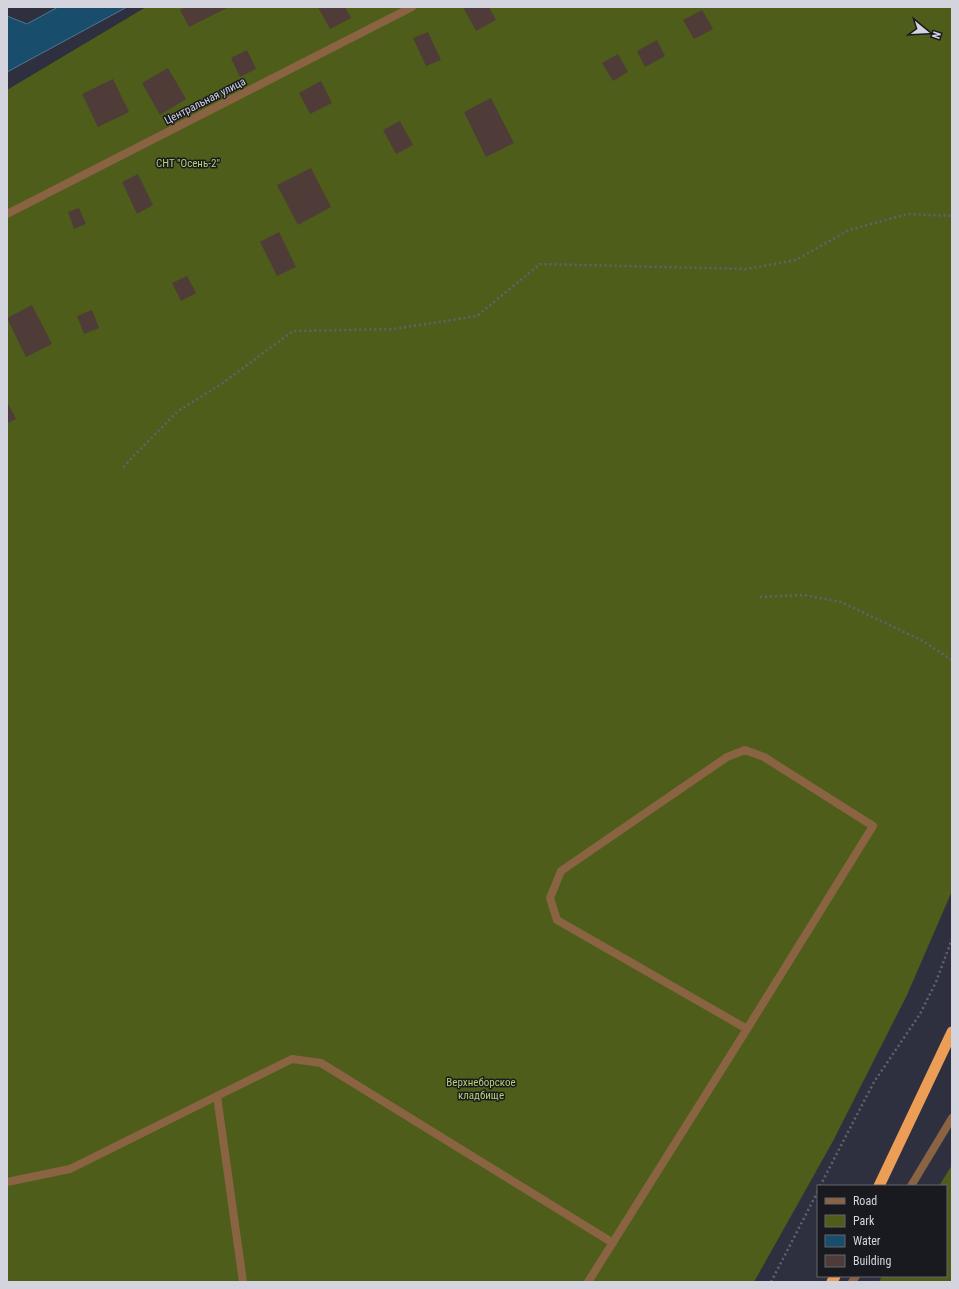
<svg xmlns="http://www.w3.org/2000/svg" width="959" height="1289" font-family="'Roboto Condensed',sans-serif">
	<style>
		.green { fill: #4e5d1a }
		.water { fill: #184d6c; stroke: #50768e }
		.building { fill: #4f3c39 }
		.lines { fill: none; stroke-linecap: round; stroke-linejoin: round }
		.path { stroke: #616270; stroke-width: 2.5; stroke-dasharray: 2 3; stroke-linecap: butt }
		.service { stroke: #8a6442; stroke-width: 8 }
		.minor { stroke: #8a6442; stroke-width: 8 }
		.tertiary { stroke: #8a6442; stroke-width: 8 }
		.trunk { stroke: #ec9e56; stroke-width: 11 }
		.labels { text-anchor: middle; dominant-baseline: central; stroke-width: 3; stroke-linejoin: round; paint-order: stroke }
		.street-label { font-size: 11px; fill: #d4d4de; stroke: #191920 }
		.park-label { font-size: 11px; fill: #b5ce6f; stroke: #191920 }
	</style>
	<rect width="100%" height="100%" fill="#2f303f"/>
	<g class="green">
		<polygon points="146,7 952,7 952,891 907,995 833,1141 754,1282 7,1282 7,90"/>
		<polygon points="952,1165 952,1282 879,1282 882,1276 946,1276 946,1186 939,1186"/>
	</g>
	<polygon class="water" points="58,7 127,7 7,72 7,16 27,24"/>
	<g class="building">
		<polygon points="186,7 229,7 189,27 180,10"/>
		<polygon points="318,7 345,7 351,18 330,29"/>
		<polygon points="463,7 489,7 496,20 476,31"/>
		<polygon points="702,10 713,29 694,39 683,20"/>
		<polygon points="428,32 441,60 426,66 413,38"/>
		<polygon points="657,40 665,56 645,67 637,51"/>
		<polygon points="247,50 256,69 240,77 231,58"/>
		<polygon points="618,54 628,72 613,81 602,63"/>
		<polygon points="168,68 186,99 160,115 142,83"/>
		<polygon points="113,79 129,112 98,127 82,94"/>
		<polygon points="321,81 332,103 310,114 299,93"/>
		<polygon points="491,98 514,143 486,157 464,112"/>
		<polygon points="400,121 413,145 396,154 383,130"/>
		<polygon points="311,168 331,207 298,225 277,185"/>
		<polygon points="138,174 153,205 137,214 122,182"/>
		<polygon points="79,208 86,224 74,229 68,212"/>
		<polygon points="279,232 296,267 277,276 260,242"/>
		<polygon points="187,276 196,293 181,301 172,283"/>
		<polygon points="32,305 52,344 26,357 7,318"/>
		<polygon points="92,310 99,328 84,334 77,316"/>
		<polygon points="7,402 16,419 7,423"/>
	</g>
	<g class="lines">
		<g class="path">
			<polyline points="123,467 178,411 220,385 293,331 394,329 477,316 540,264 747,269 796,260 849,230 908,214 952,216"/>
			<polyline points="760,597 804,595 841,602 921,640 952,660"/>
			<polyline points="820,1186 874,1082 920,1014 936,982 952,939"/>
			<polyline points="771,1282 818,1191"/>
		</g>
		<g class="service">
			<polyline points="217,1096 292,1059 321,1063 613,1243"/>
			<polyline points="7,1182 70,1169 217,1096 243,1282"/>
			<polyline points="588,1282 747,1029 873,826 764,757 745,750 727,757 561,871 550,898 557,920 747,1029"/>
		</g>
		<polyline class="minor" points="7,214 412,7"/>
		<g class="tertiary">
			<polyline points="911,1186 952,1118"/>
			<polyline points="852,1282 856,1276"/>
		</g>
		<g class="trunk">
			<polyline points="879,1186 952,1032"/>
			<polyline points="832,1282 835,1276"/>
		</g>
	</g>
	<g class="labels">
		<g class="street-label">
			<text transform="translate(205 101) rotate(-27)">Центральная улица</text>
		</g>
		<g class="park-label">
			<text x="188" y="163">СНТ "Осень-2"</text>
			<text x="481" y="1082">Верхнеборское<tspan x="481" dy="13">кладбище</tspan></text>
		</g>
	</g>
	<rect width="959" height="1289" fill="none" stroke="#d4d4de" stroke-width="16"/>
	<rect x="817" y="1185" width="130" height="92" fill="#191920" stroke="#64646c"/>
	<rect x="825" y="1198" width="20" height="6" fill="#8a6442" stroke="#64646c"/>
	<text x="853" y="1205" font-size="12" fill="#d4d4de">Road</text>
	<rect x="825" y="1215" width="20" height="12" fill="#4e5d1a" stroke="#64646c"/>
	<text x="853" y="1225" font-size="12" fill="#d4d4de">Park</text>
	<rect x="825" y="1235" width="20" height="12" fill="#184d6c" stroke="#64646c"/>
	<text x="853" y="1245" font-size="12" fill="#d4d4de">Water</text>
	<rect x="825" y="1255" width="20" height="12" fill="#4f3c39" stroke="#64646c"/>
	<text x="853" y="1265" font-size="12" fill="#d4d4de">Building</text>
	<g transform="translate(927 32) rotate(108)" stroke="#191920" stroke-width="3" paint-order="stroke">
	<path d="M0-3L7 15L0 10L-7 15Z" fill="#d4d4de"/>
	<text y="-6" font-size="11" font-weight="bold" text-anchor="middle" fill="#d4d4de">N</text>
	</g>
</svg>
